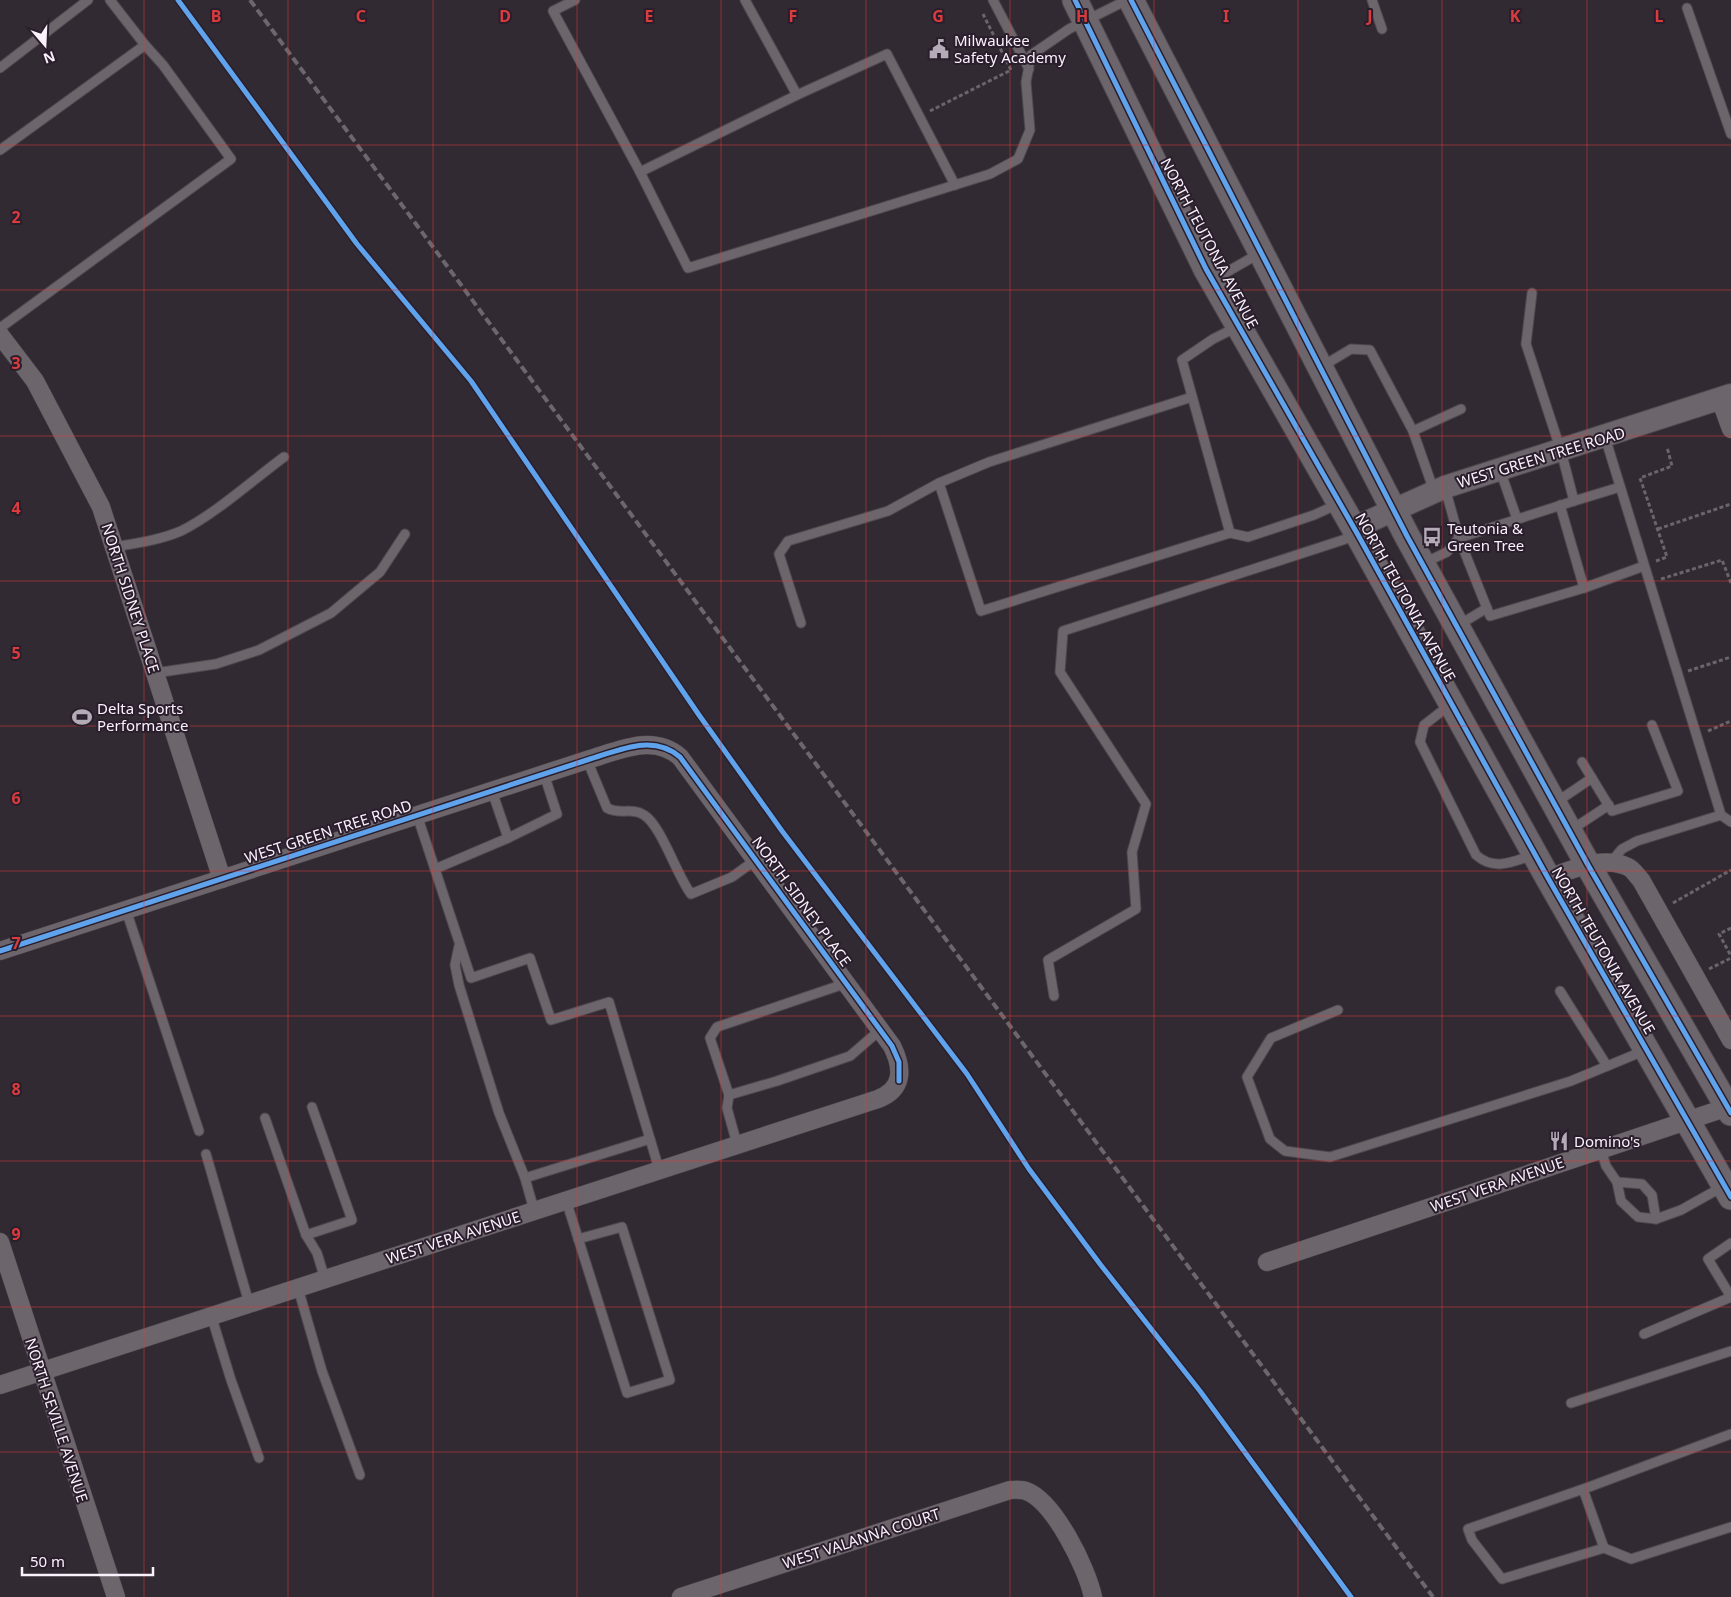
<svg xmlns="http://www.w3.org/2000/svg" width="1731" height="1597" font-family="'Noto Sans',sans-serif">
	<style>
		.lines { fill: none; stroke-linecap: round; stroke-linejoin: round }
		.service-casing { stroke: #4f484f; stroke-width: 11 }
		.minor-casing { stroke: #4f484f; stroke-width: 19 }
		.tertiary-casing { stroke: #4f484f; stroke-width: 24 }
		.secondary-casing { stroke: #4f484f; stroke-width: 27 }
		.path { stroke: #69656a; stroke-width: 3; stroke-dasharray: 4 2.5; stroke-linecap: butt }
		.service { stroke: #6c666c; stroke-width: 9 }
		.minor { stroke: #6c666c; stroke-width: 18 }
		.tertiary { stroke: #6c666c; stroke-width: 22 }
		.secondary { stroke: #6c666c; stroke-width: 25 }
		.rail { stroke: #6c666d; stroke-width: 4; stroke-dasharray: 8 4; stroke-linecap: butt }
		.cycleway-casing { stroke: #2a1e2c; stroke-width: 8 }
		.cycleway { stroke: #60a3ed; stroke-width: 5 }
		.grid { fill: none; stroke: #da3c3d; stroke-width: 1; stroke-opacity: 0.55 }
		.labels { text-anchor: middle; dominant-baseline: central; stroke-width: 4; stroke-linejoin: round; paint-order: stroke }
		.poi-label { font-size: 15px; fill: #f9f1fb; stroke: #2a1e2c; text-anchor: start }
		.street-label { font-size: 15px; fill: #f9f1fb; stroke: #2a1e2c }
		.grid-label { font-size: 16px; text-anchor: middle; font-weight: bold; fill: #da3c3d; stroke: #2a1e2c; stroke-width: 4; stroke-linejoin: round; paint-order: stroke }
	</style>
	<rect width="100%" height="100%" fill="#312a32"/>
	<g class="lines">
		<defs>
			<g id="service">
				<polyline points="575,0 553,11 640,172"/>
				<polyline points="745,0 797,95 887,54 955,185"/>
				<polyline points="993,0 1029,69"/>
				<polyline points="1372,0 1382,29"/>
				<polyline points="1687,8 1731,134"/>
				<polyline points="0,68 88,0"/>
				<polyline points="797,95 640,172 688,268 990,174 1018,159 1030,130 1026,82 1031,55 1069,29 1127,0"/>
				<polyline points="0,150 145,45 110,0"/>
				<polyline points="1213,280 1260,253"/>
				<polyline points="1237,327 1213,339 1182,360 1230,533 1248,537 1314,515 1338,504"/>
				<polyline points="0,328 231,159 163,65 145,45"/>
				<polyline points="1321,367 1351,349 1370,350 1413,431 1434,491"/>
				<polyline points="1192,397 989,462 939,483 981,611 1230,533"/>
				<polyline points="1413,431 1461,409"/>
				<polyline points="1605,437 1721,815 1731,822"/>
				<polyline points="1500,470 1517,519"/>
				<polyline points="1445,488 1459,538 1574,501 1561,451 1526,344 1532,293"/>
				<polyline points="1574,501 1620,487"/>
				<polyline points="1560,505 1584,588"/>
				<path d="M114,547C137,543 160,540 181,531C214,515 254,479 284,457"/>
				<polyline points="1424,563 1447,552 1459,538 1490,616 1584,588 1644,566"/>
				<polyline points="801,623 779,554 788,541 888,511 939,483"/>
				<polyline points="1457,626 1487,608"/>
				<polyline points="155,673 216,664 259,650 331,613 380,572 405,534"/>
				<path d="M1451,704L1424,725L1420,742L1476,855C1494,871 1512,862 1533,855"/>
				<path d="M587,760L607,808C619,815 632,807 644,815C661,825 677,876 691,894L732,877L757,859"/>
				<polyline points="1582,762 1612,811 1678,791 1652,725"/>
				<polyline points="492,791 508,838"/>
				<polyline points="1555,803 1592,778"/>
				<polyline points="417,815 471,978 530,958 551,1020 609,1002 659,1169"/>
				<polyline points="1571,830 1609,805"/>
				<polyline points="1611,862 1622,849 1637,841 1721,815"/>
				<polyline points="435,869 508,838 557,814 544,774"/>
				<polyline points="126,910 199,1131"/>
				<polyline points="459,946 455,965 459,985 499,1113 525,1178 534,1210"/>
				<polyline points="1560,991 1607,1066"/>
				<polyline points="1054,996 1048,960 1136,909 1132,852 1146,804 1060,672 1063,631 1355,536"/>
				<polyline points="1338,1010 1271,1038 1247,1077 1270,1139 1285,1151 1330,1157 1571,1081 1646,1050"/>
				<polyline points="729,1095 777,1081 850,1056 880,1030"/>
				<polyline points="312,1107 352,1220 306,1235 317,1253 325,1279"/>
				<polyline points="265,1118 306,1235"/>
				<polyline points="737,1144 727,1108 729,1095 710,1038 717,1027 847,983"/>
				<polyline points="1601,1150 1606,1166 1617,1182 1621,1201 1638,1217 1656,1219 1681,1210 1724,1186"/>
				<polyline points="206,1154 249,1303"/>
				<polyline points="525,1178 650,1139"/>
				<polyline points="1617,1182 1642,1184 1652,1195 1656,1219"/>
				<polyline points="566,1200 627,1393 670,1380 622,1227 578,1239"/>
				<polyline points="1731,1243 1708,1259 1731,1297"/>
				<polyline points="298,1288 322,1371 360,1475"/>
				<polyline points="211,1315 231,1380 259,1458"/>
				<polyline points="1644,1334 1731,1297"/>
				<polyline points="1571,1403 1731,1351"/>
				<polyline points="1583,1489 1604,1548 1502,1579 1472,1540 1468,1529 1589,1487 1731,1434"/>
				<polyline points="1604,1548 1631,1559 1731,1527"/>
			</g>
			<g id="minor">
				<polyline points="0,335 35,381 101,507 222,879"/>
				<polyline points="1720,399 1731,429"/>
				<path d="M1548,878C1571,870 1603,855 1628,867C1633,869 1637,876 1641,880L1731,1040"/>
				<path d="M0,951L587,760C618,751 652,733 680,757L892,1046C903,1068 904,1089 878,1099L0,1385"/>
				<polyline points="0,1242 116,1597"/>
				<polyline points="1267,1262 1728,1107"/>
				<path d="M681,1597L1010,1490C1015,1490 1021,1489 1026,1491C1054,1501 1087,1568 1093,1597"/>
			</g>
			<polyline id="tertiary" points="1354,528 1445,487 1731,395"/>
			<g id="secondary">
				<polyline points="1075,0 1206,269 1358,535 1548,878 1731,1197"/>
				<polyline points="1131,0 1407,536 1588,865 1731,1113"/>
			</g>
		</defs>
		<use href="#service" class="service-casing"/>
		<use href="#minor" class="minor-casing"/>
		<use href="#tertiary" class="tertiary-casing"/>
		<use href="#secondary" class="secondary-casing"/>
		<g class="path">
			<polyline points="930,111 1011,70 983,14"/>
			<polyline points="1658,529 1731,504"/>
			<polyline points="1656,561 1667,557 1640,478 1672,466 1667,447"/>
			<polyline points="1661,579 1722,560 1731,583"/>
			<polyline points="1688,671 1731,657"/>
			<polyline points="1708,731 1731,721"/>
			<polyline points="1673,903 1731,870"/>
			<polyline points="1731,928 1719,934 1731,956"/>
			<polyline points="1709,969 1731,958"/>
		</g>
		<use href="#service" class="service"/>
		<use href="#minor" class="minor"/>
		<use href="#tertiary" class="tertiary"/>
		<use href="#secondary" class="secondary"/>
		<polyline class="rail" points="250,0 1433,1597"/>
		<defs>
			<g id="cycleway">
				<polyline points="178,0 357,244 471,381 699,715 782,831 967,1074 1029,1169 1100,1264 1200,1391 1351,1597"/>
				<polyline points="1075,0 1206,269 1358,535 1548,878 1731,1197"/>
				<polyline points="1131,0 1407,536 1588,865 1731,1113"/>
				<path d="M0,951L587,760C618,751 652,733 680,757L892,1046L899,1062V1081"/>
			</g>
		</defs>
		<use href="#cycleway" class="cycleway-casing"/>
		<use href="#cycleway" class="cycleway"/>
	</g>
	<path class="grid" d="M144,0V1597M288,0V1597M433,0V1597M577,0V1597M721,0V1597M866,0V1597M1010,0V1597M1154,0V1597M1298,0V1597M1442,0V1597M1587,0V1597M0,145H1731M0,290H1731M0,436H1731M0,581H1731M0,726H1731M0,871H1731M0,1016H1731M0,1161H1731M0,1307H1731M0,1452H1731"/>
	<defs>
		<symbol id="civic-bare" viewBox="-9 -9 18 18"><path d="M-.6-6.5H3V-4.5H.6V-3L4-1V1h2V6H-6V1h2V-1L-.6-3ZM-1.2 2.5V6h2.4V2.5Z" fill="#b3abb5" stroke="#2a1e2c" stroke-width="2.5" paint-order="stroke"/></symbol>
		<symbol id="bus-bare" viewBox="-9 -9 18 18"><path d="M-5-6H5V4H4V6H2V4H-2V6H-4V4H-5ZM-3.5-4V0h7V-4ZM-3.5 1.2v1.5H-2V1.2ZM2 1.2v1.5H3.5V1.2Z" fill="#b3abb5" stroke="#2a1e2c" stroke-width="2.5" paint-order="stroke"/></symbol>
		<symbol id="stadium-bare" viewBox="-9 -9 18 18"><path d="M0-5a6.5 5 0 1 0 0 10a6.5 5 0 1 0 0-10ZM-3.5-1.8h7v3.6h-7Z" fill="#b3abb5" stroke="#2a1e2c" stroke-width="2.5" paint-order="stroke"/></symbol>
		<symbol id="restaurant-bare" viewBox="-9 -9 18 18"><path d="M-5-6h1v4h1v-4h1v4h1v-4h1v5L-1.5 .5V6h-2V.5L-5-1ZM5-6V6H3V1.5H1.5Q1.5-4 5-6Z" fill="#b3abb5" stroke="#2a1e2c" stroke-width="2.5" paint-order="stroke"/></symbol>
	</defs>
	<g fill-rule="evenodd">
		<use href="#civic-bare" x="925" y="35" width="28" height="28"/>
		<use href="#bus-bare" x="1418" y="523" width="28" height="28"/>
		<use href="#stadium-bare" x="68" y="703" width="28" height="28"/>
		<use href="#restaurant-bare" x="1545" y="1127" width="28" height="28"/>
	</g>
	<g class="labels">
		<g class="poi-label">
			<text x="954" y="40">Milwaukee<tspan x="954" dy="17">Safety Academy</tspan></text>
			<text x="1447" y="528">Teutonia &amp;<tspan x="1447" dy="17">Green Tree</tspan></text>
			<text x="97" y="708">Delta Sports<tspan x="97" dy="17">Performance</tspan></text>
			<text x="1574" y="1141">Domino's</text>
		</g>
		<g class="street-label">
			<text transform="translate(1210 243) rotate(62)">NORTH TEUTONIA AVENUE</text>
			<text transform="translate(1541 457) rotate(-17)">WEST GREEN TREE ROAD</text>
			<text transform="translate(1406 597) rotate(61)">NORTH TEUTONIA AVENUE</text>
			<text transform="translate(131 598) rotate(72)">NORTH SIDNEY PLACE</text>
			<text transform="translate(328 831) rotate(-18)">WEST GREEN TREE ROAD</text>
			<text transform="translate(802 901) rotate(54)">NORTH SIDNEY PLACE</text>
			<text transform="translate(1604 950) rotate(60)">NORTH TEUTONIA AVENUE</text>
			<text transform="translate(1497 1184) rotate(-19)">WEST VERA AVENUE</text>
			<text transform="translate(453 1237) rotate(-18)">WEST VERA AVENUE</text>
			<text transform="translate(57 1420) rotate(72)">NORTH SEVILLE AVENUE</text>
			<text transform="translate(861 1538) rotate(-18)">WEST VALANNA COURT</text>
		</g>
	</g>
	<g class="grid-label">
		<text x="216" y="22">B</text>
		<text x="361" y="22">C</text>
		<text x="505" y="22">D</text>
		<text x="649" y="22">E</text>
		<text x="793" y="22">F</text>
		<text x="938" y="22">G</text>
		<text x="1082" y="22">H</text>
		<text x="1226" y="22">I</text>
		<text x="1370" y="22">J</text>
		<text x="1515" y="22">K</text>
		<text x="1659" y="22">L</text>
		<text x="16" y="223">2</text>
		<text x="16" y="369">3</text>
		<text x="16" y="514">4</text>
		<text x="16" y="659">5</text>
		<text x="16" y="804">6</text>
		<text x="16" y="949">7</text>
		<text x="16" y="1095">8</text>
		<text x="16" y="1240">9</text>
	</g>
	<g transform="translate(45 45) rotate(161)" stroke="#2a1e2c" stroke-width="4" paint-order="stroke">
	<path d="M0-4L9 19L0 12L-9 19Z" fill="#f9f1fb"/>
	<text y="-8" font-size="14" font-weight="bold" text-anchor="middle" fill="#f9f1fb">N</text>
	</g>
	<path d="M22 1567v8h131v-8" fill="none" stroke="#f9f1fb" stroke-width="2.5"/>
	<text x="30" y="1567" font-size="15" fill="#f9f1fb" stroke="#2a1e2c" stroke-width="4" paint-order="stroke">50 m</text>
</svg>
